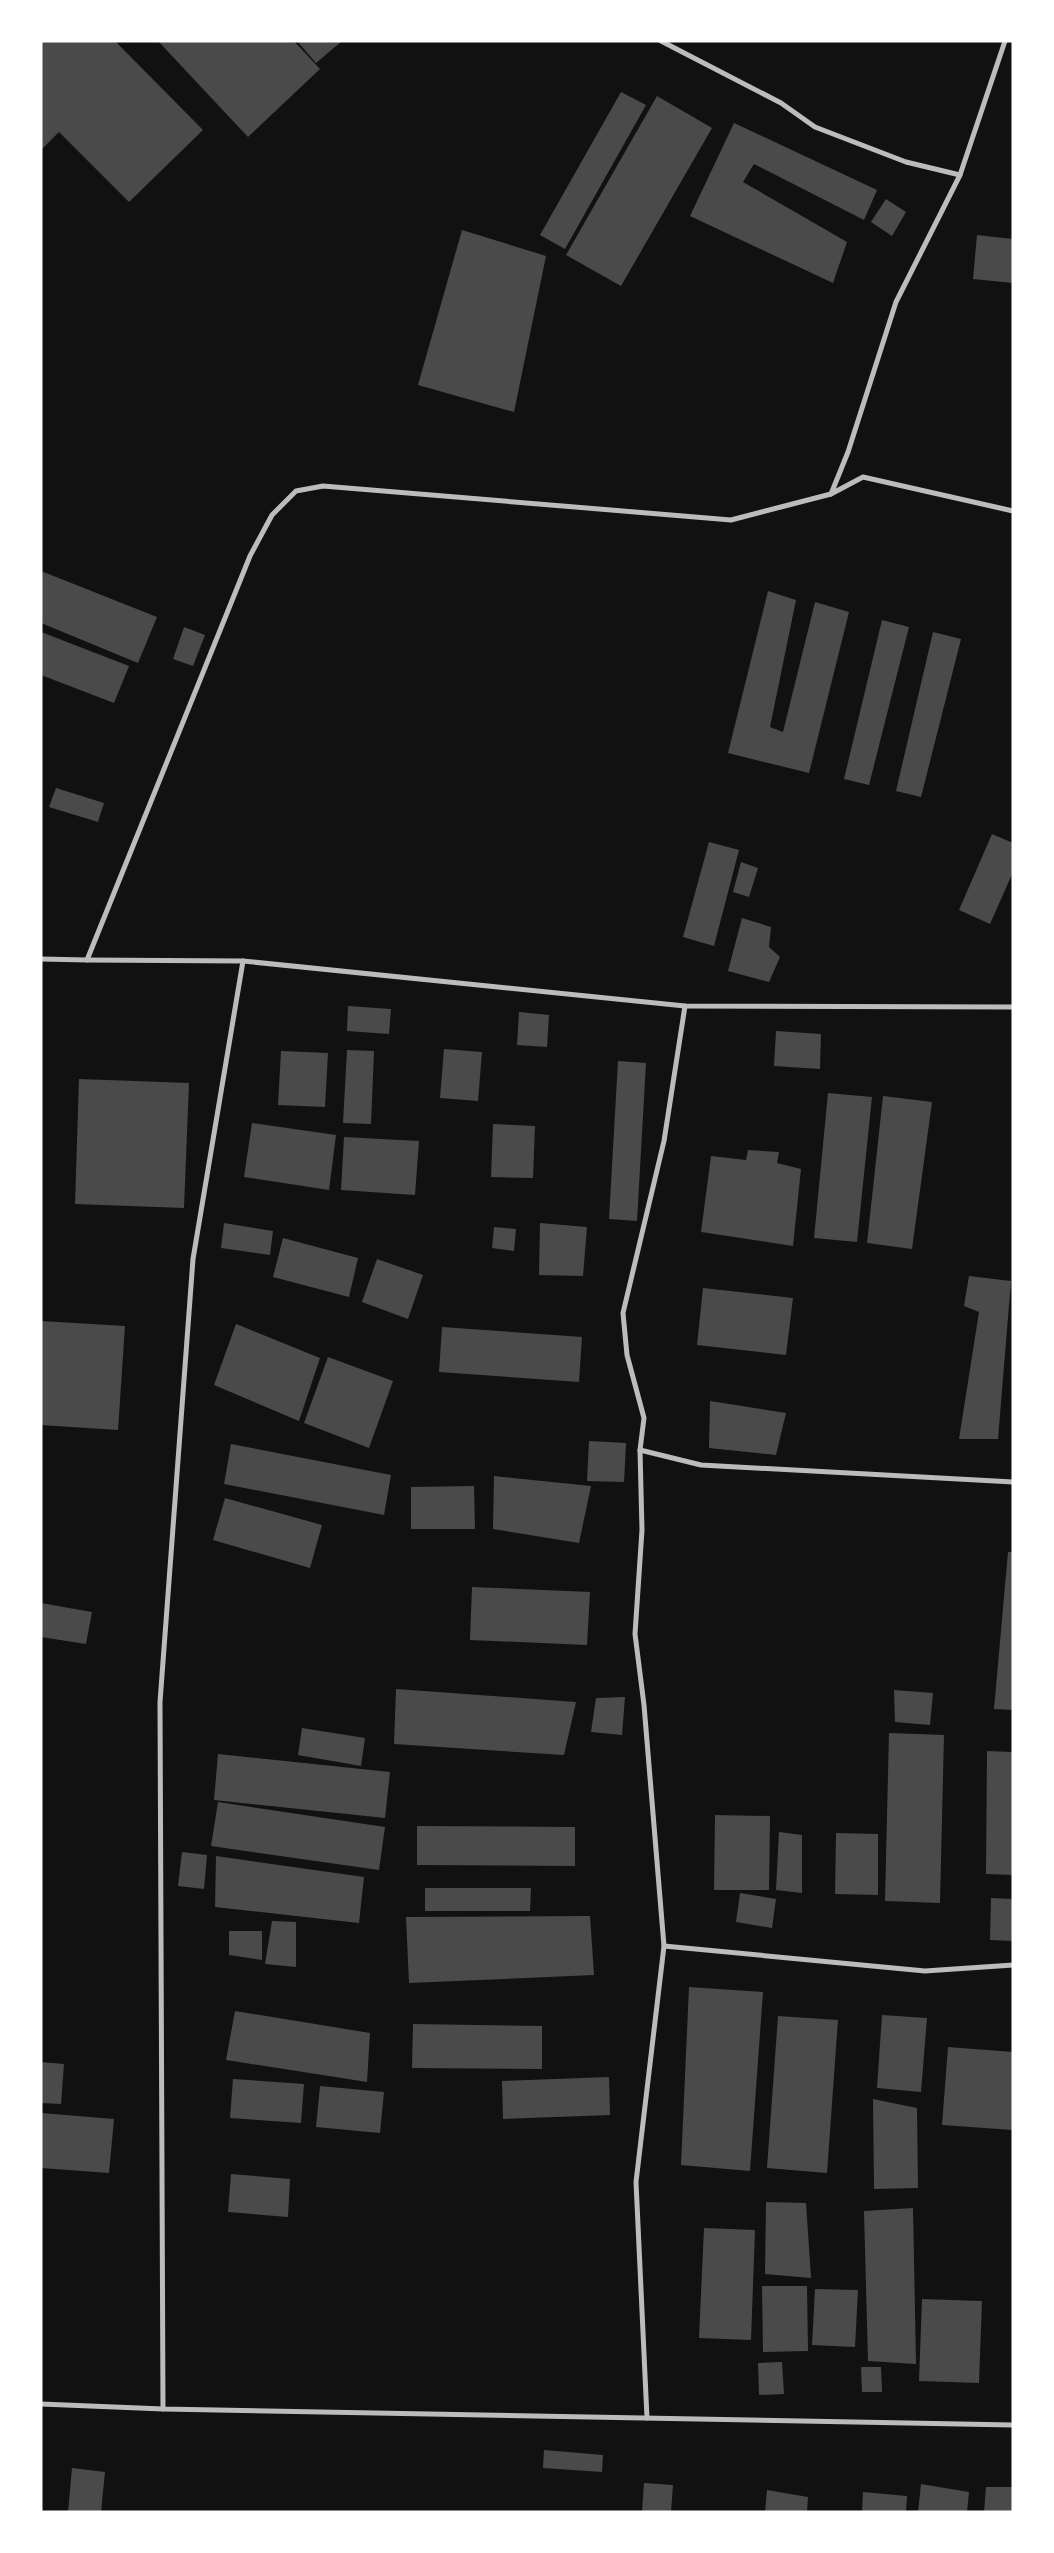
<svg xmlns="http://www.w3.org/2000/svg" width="1054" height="2553" font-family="'Golos Text',sans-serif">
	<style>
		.building { fill: #4a4a4a }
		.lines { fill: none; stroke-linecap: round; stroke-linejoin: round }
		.minor { stroke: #bcbcbc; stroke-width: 5 }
	</style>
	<rect width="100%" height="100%" fill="#111"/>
	<g class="building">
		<polygon points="41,41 115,41 203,130 129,202 59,132 41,150"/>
		<polygon points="158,41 294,41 320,69 248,137"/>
		<polygon points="297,41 342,41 316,63"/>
		<polygon points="621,92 646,105 565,249 540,235"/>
		<polygon points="657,96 712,128 621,286 566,255"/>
		<polygon points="734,123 877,190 864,220 754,164 743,182 847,242 833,283 690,216"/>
		<polygon points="886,199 906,212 892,236 871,222"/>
		<polygon points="462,230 546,256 514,412 418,385"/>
		<polygon points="977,235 1013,239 1013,283 973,279"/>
		<polygon points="41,571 157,617 138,663 41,623"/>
		<polygon points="768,591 796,600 770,727 783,732 815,602 849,612 809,773 728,753"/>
		<polygon points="882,620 909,627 869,785 844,779"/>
		<polygon points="184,627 205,635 193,666 173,659"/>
		<polygon points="41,632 129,666 114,703 41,675"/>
		<polygon points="933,632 961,639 921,797 896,791"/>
		<polygon points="56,788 104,803 98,822 49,807"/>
		<polygon points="992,834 1013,843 1013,872 990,924 959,910"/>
		<polygon points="709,842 739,850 714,946 683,937"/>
		<polygon points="741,862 758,868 749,897 733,892"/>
		<polygon points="742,918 771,927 769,947 780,957 769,982 728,971"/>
		<polygon points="348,1006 391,1009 389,1034 347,1031"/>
		<polygon points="519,1012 549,1015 547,1047 517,1045"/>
		<polygon points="776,1031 821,1034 820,1069 774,1066"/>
		<polygon points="444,1049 482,1052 478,1101 440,1098"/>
		<polygon points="347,1050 374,1051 371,1124 343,1123"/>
		<polygon points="281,1051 328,1053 325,1107 278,1105"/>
		<polygon points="618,1061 646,1063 637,1221 609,1219"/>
		<polygon points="79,1079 189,1083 184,1208 75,1204"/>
		<polygon points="828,1093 872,1097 857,1242 814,1238"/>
		<polygon points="883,1096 932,1102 912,1249 867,1243"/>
		<polygon points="252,1123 336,1135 329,1190 244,1177"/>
		<polygon points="493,1124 535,1126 533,1178 491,1177"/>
		<polygon points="344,1137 419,1141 415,1195 341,1190"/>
		<polygon points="748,1150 779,1152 777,1163 801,1169 793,1246 701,1232 711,1156 746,1160"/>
		<polygon points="224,1223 273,1231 270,1255 221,1248"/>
		<polygon points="540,1223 587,1227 583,1276 539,1275"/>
		<polygon points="494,1227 516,1229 514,1251 492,1248"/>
		<polygon points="283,1238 358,1258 349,1297 273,1277"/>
		<polygon points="377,1259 423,1275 408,1319 362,1302"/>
		<polygon points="969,1276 1011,1281 998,1439 959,1439 979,1312 964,1306"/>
		<polygon points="703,1288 793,1298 786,1355 697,1345"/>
		<polygon points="41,1321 125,1326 118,1430 41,1425"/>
		<polygon points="236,1324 320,1358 299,1421 214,1385"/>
		<polygon points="442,1327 582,1337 579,1382 439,1372"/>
		<polygon points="328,1357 393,1381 369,1448 304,1423"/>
		<polygon points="710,1401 786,1413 776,1455 709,1448"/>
		<polygon points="589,1441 626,1443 624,1482 587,1481"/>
		<polygon points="231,1444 391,1475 384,1515 224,1484"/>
		<polygon points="494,1476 591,1486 579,1543 493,1529"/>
		<polygon points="474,1486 475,1529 411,1529 411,1487"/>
		<polygon points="225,1498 322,1525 310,1568 213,1540"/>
		<polygon points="1008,1552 1013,1552 1013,1710 994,1709"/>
		<polygon points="472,1587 590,1592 587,1645 470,1640"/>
		<polygon points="41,1603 92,1612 86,1644 41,1637"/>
		<polygon points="396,1689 576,1702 564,1755 394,1744"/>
		<polygon points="894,1690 933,1693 930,1725 895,1722"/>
		<polygon points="625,1697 622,1735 591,1732 596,1698"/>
		<polygon points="302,1728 365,1738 361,1766 298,1755"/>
		<polygon points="889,1733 944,1735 940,1903 885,1901"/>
		<polygon points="987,1751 1013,1752 1013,1875 986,1874"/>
		<polygon points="218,1754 390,1772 385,1818 214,1800"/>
		<polygon points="218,1802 385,1827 379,1870 211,1846"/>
		<polygon points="715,1815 770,1816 769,1890 714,1890"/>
		<polygon points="417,1826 575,1827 575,1866 417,1865"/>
		<polygon points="779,1832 802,1835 802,1893 776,1890"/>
		<polygon points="836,1833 878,1834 878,1895 835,1894"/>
		<polygon points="182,1852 207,1855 204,1889 178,1886"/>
		<polygon points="216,1856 364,1877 359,1923 215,1907"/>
		<polygon points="425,1888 531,1888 530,1911 425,1911"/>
		<polygon points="740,1893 776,1899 772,1928 736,1922"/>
		<polygon points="991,1898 1013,1899 1013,1941 990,1940"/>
		<polygon points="590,1916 594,1975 409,1983 406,1917"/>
		<polygon points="272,1921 296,1922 296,1967 265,1964"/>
		<polygon points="229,1931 262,1931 262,1960 229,1955"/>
		<polygon points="689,1987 763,1992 750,2171 681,2165"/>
		<polygon points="235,2011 370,2033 367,2082 226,2060"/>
		<polygon points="882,2015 927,2018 921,2092 877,2088"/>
		<polygon points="778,2016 838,2020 827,2173 767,2168"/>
		<polygon points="413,2024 542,2026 542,2069 412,2068"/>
		<polygon points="948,2047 1013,2052 1013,2130 942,2125"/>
		<polygon points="41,2062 64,2064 61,2104 41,2103"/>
		<polygon points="609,2077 610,2115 503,2119 502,2081"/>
		<polygon points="233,2079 304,2084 301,2123 230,2118"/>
		<polygon points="320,2086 384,2092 380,2133 316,2127"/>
		<polygon points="873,2099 917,2108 918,2188 874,2189"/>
		<polygon points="41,2113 114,2119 109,2173 41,2168"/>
		<polygon points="231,2174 290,2179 288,2217 228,2212"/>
		<polygon points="766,2202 806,2203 811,2278 765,2274"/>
		<polygon points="913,2208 916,2364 868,2361 864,2211"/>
		<polygon points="704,2228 755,2230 751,2340 699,2338"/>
		<polygon points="762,2286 807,2286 808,2351 763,2352"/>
		<polygon points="815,2289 858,2290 855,2347 812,2345"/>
		<polygon points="922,2299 982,2301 979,2383 919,2381"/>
		<polygon points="782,2362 784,2394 759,2395 758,2363"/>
		<polygon points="861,2367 881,2367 882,2392 862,2392"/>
		<polygon points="544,2450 603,2455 602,2472 543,2468"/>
		<polygon points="72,2468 105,2472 101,2512 68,2512"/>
		<polygon points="644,2483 673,2485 671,2512 642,2512"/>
		<polygon points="921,2484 969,2492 967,2512 918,2512"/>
		<polygon points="986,2487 1013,2487 1013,2512 984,2512"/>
		<polygon points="767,2490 808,2497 807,2512 765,2512"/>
		<polygon points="863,2492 907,2496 906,2512 862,2512"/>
	</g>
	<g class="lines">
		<g class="minor">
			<polyline points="661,41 781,103 815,127 906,162 960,175"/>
			<polyline points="1005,41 960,175 896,302 848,452 831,494 863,477 1013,511"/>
			<polyline points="41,959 87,960 250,556 272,515 296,491 323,486 731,520 831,494"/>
			<polyline points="87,960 243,961 685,1006 1013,1007"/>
			<polyline points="685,1006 664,1141 623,1313 627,1355 644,1418 640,1450 701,1465 1013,1482"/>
			<polyline points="640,1450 642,1530 635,1634 644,1705 664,1946 636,2182 647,2418"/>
			<polyline points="664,1946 925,1971 1013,1965"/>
			<polyline points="41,2404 163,2409 1013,2425"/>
			<polyline points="163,2409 160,1702 193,1259 243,961"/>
		</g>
	</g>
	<rect width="1054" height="2553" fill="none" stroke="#ffffff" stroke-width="85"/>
</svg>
